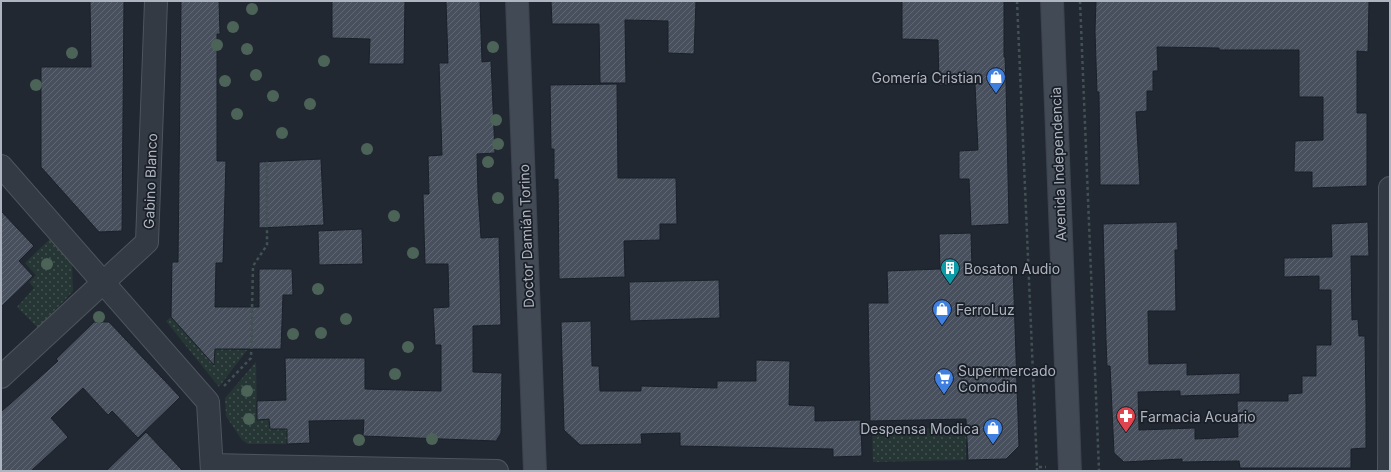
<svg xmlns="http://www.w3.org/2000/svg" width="1391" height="472" font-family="Inter,sans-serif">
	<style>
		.green { fill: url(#green-dots) }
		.building { fill: url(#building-hatch); stroke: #1b212a }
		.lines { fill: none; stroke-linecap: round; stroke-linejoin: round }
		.minor-casing { stroke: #4e555e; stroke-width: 24 }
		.secondary-casing { stroke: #3d434d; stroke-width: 24 }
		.path { stroke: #425153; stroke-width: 2.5; stroke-dasharray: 3 3; stroke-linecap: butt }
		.minor { stroke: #343a43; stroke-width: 22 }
		.secondary { stroke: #424a56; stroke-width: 22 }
		.tree { fill: #4c6358 }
		.labels { text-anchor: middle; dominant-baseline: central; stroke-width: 3.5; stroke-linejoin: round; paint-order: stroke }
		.poi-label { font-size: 14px; fill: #aeb5c0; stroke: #1a1f27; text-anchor: start }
		.street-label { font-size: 14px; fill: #aeb5c0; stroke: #1a1f27 }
	</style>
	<defs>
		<pattern id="green-dots" width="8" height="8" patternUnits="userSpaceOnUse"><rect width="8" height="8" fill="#263635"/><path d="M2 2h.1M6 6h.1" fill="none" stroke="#435150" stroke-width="1.8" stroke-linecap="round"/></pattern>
		<pattern id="building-hatch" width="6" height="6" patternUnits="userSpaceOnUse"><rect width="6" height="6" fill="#47505c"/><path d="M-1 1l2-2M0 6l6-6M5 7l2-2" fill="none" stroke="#5f6772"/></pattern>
	</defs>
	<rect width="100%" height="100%" fill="#212832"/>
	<g class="green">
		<polygon points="51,238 72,262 73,291 38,328 17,307 34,288 29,282 36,275 25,263"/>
		<polygon points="171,317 214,365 215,349 247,350 219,387 166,321"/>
		<polygon points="256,362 257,419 269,419 270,429 287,429 287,444 248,444 242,440 226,416 225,398"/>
		<polygon points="981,427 982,442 966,442 966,460 873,462 872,429"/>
	</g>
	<g class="building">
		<polygon points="90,1 124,1 122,231 99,232 41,167 41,67 91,67"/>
		<polygon points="181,1 219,1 220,34 217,34 217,161 226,161 223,263 216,263 215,307 259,307 259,269 292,269 293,295 283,295 281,349 215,349 214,365 171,317 172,262 178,262"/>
		<polygon points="332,1 405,1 404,64 369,64 370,39 332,38"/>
		<polygon points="446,1 480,1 482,62 491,61 495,153 477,154 478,192 481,238 499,237 501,325 473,326 473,372 502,373 501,433 496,441 363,436 364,420 309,421 310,443 287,444 287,429 270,429 269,419 257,420 257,401 286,400 285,358 365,358 365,389 441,391 441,345 435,345 433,308 449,307 448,264 425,264 423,194 429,194 428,156 442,155 439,63 448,63"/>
		<polygon points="551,1 696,1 694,54 668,53 668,21 625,20 626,83 600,83 599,24 552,24"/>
		<polygon points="902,1 1004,1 1004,57 1005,57 1006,83 1009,224 971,226 969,179 959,179 959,151 978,150 975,84 939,85 938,40 902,39"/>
		<polygon points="1096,1 1369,1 1368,52 1357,51 1357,113 1367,113 1367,186 1312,188 1312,172 1294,172 1295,141 1323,140 1323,97 1299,97 1299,50 1219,50 1219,48 1157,47 1158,71 1153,71 1153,91 1147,91 1147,111 1136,112 1140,185 1100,185 1099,92 1097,92 1095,31"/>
		<polygon points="617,84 618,178 676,178 677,224 660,224 660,240 624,241 625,277 559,279 558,179 554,180 554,149 551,149 550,85"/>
		<polygon points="321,159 324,225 259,228 259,162"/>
		<polygon points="1,211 34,246 19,261 33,276 1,307"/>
		<polygon points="1177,222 1178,250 1175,250 1176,311 1148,311 1149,364 1187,363 1187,375 1240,373 1240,394 1180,396 1180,391 1138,392 1139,430 1195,428 1195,439 1238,437 1237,401 1288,401 1288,394 1302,393 1302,376 1316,376 1316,345 1331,345 1331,290 1319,290 1319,276 1284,277 1284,258 1332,257 1331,224 1368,222 1369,256 1351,256 1352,320 1358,319 1359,336 1365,336 1366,404 1366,448 1351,449 1351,468 1240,468 1239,461 1182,462 1182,459 1124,462 1114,453 1110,366 1107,366 1106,340 1103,224"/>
		<polygon points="362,229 363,264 319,265 318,231"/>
		<polygon points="971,233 972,268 1013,266 1019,446 1006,459 968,460 966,419 870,421 868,303 888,303 887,271 940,269 939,234"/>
		<polygon points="719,280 720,318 630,321 629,282"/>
		<polygon points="591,321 592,366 599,366 600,391 641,391 641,386 717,388 717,381 756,381 756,360 790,361 789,405 815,406 815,421 861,420 862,456 833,457 833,449 680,446 680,433 641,434 642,444 580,445 564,430 561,322"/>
		<polygon points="94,322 109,322 180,397 138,438 112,411 108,415 83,388 51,418 68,437 31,471 1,471 1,412 58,361 56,359"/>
		<polygon points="146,432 183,471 106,471"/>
	</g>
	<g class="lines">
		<defs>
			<g id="minor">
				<polyline points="1,166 208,402 212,471"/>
				<polyline points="1,377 147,242 156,1"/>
				<polyline points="212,465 497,471"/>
				<polyline points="1389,471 1390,188"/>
			</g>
			<g id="secondary">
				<polyline points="517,1 535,471"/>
				<polyline points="1052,1 1070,471"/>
			</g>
		</defs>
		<use href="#minor" class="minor-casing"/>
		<use href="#secondary" class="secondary-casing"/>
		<g class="path">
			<polyline points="1017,1 1037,467"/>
			<polyline points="1080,1 1099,470"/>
			<polyline points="224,386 251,358 253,266 267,245 267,161"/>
			<polyline points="1037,471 1037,467 1046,467"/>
		</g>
		<use href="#minor" class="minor"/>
		<use href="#secondary" class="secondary"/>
	</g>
	<g class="tree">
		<circle cx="252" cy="9" r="6"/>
		<circle cx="233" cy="27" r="6"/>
		<circle cx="217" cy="45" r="6"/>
		<circle cx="493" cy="47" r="6"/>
		<circle cx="247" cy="49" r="6"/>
		<circle cx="72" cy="53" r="6"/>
		<circle cx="324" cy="61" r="6"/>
		<circle cx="256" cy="75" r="6"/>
		<circle cx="225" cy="81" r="6"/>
		<circle cx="36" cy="85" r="6"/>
		<circle cx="273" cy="96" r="6"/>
		<circle cx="310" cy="104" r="6"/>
		<circle cx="237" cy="114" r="6"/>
		<circle cx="496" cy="120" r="6"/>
		<circle cx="282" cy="133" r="6"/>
		<circle cx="498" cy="144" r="6"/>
		<circle cx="367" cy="149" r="6"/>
		<circle cx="488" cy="162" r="6"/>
		<circle cx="498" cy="198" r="6"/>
		<circle cx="394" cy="216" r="6"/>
		<circle cx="413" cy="253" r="6"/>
		<circle cx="47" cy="264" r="6"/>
		<circle cx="318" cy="289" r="6"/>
		<circle cx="99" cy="317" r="6"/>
		<circle cx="346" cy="319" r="6"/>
		<circle cx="321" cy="333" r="6"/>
		<circle cx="293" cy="334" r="6"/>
		<circle cx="408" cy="347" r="6"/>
		<circle cx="395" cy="374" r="6"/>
		<circle cx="247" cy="391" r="6"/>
		<circle cx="249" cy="419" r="6"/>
		<circle cx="432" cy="439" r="6"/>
		<circle cx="359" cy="440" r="6"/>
	</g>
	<defs>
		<symbol id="shop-pin" viewBox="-11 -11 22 30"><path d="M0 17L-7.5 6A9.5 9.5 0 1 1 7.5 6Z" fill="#3f7fe0" stroke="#1a1f27"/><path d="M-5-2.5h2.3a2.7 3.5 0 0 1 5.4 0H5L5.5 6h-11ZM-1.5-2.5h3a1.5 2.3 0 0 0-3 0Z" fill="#fff"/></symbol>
		<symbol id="building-pin" viewBox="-11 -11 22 30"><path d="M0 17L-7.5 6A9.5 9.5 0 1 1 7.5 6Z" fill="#0f9aa8" stroke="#1a1f27"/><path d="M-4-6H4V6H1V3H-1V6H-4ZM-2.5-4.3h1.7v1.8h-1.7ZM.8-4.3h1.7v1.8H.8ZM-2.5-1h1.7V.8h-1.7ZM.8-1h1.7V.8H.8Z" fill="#fff"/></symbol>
		<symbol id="supermarket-pin" viewBox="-11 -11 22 30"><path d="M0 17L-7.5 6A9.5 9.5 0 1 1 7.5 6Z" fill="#3f7fe0" stroke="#1a1f27"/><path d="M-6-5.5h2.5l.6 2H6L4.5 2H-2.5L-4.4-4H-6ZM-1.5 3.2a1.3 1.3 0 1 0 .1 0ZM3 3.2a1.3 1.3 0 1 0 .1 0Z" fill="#fff"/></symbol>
		<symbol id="pharmacy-pin" viewBox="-11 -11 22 30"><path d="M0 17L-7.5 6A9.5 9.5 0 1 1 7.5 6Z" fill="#e0444e" stroke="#1a1f27"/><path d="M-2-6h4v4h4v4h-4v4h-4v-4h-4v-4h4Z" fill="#fff"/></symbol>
	</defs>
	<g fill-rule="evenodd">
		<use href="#shop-pin" x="985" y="66" width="22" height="30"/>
		<use href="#building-pin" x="939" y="257" width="22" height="30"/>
		<use href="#shop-pin" x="931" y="298" width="22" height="30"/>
		<use href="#supermarket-pin" x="933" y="367" width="22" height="30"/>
		<use href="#pharmacy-pin" x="1115" y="405" width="22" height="30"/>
		<use href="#shop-pin" x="982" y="417" width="22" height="30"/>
	</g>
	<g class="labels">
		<g class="poi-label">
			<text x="982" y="77" text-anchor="end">Gomería Cristian</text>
			<text x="964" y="268">Bosaton Audio</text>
			<text x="956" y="309">FerroLuz</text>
			<text x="958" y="370">Supermercado<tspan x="958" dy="16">Comodin</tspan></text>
			<text x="1140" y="416">Farmacia Acuario</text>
			<text x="979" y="428" text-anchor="end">Despensa Modica</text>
		</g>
		<g class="street-label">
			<text transform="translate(1058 164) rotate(-92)">Avenida Independencia</text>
			<text transform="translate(150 181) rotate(-88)">Gabino Blanco</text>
			<text transform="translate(526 236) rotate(-92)">Doctor Damián Torino</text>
		</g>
	</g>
	<rect width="1391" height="472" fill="none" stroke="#aeb5c0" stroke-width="4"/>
</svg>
